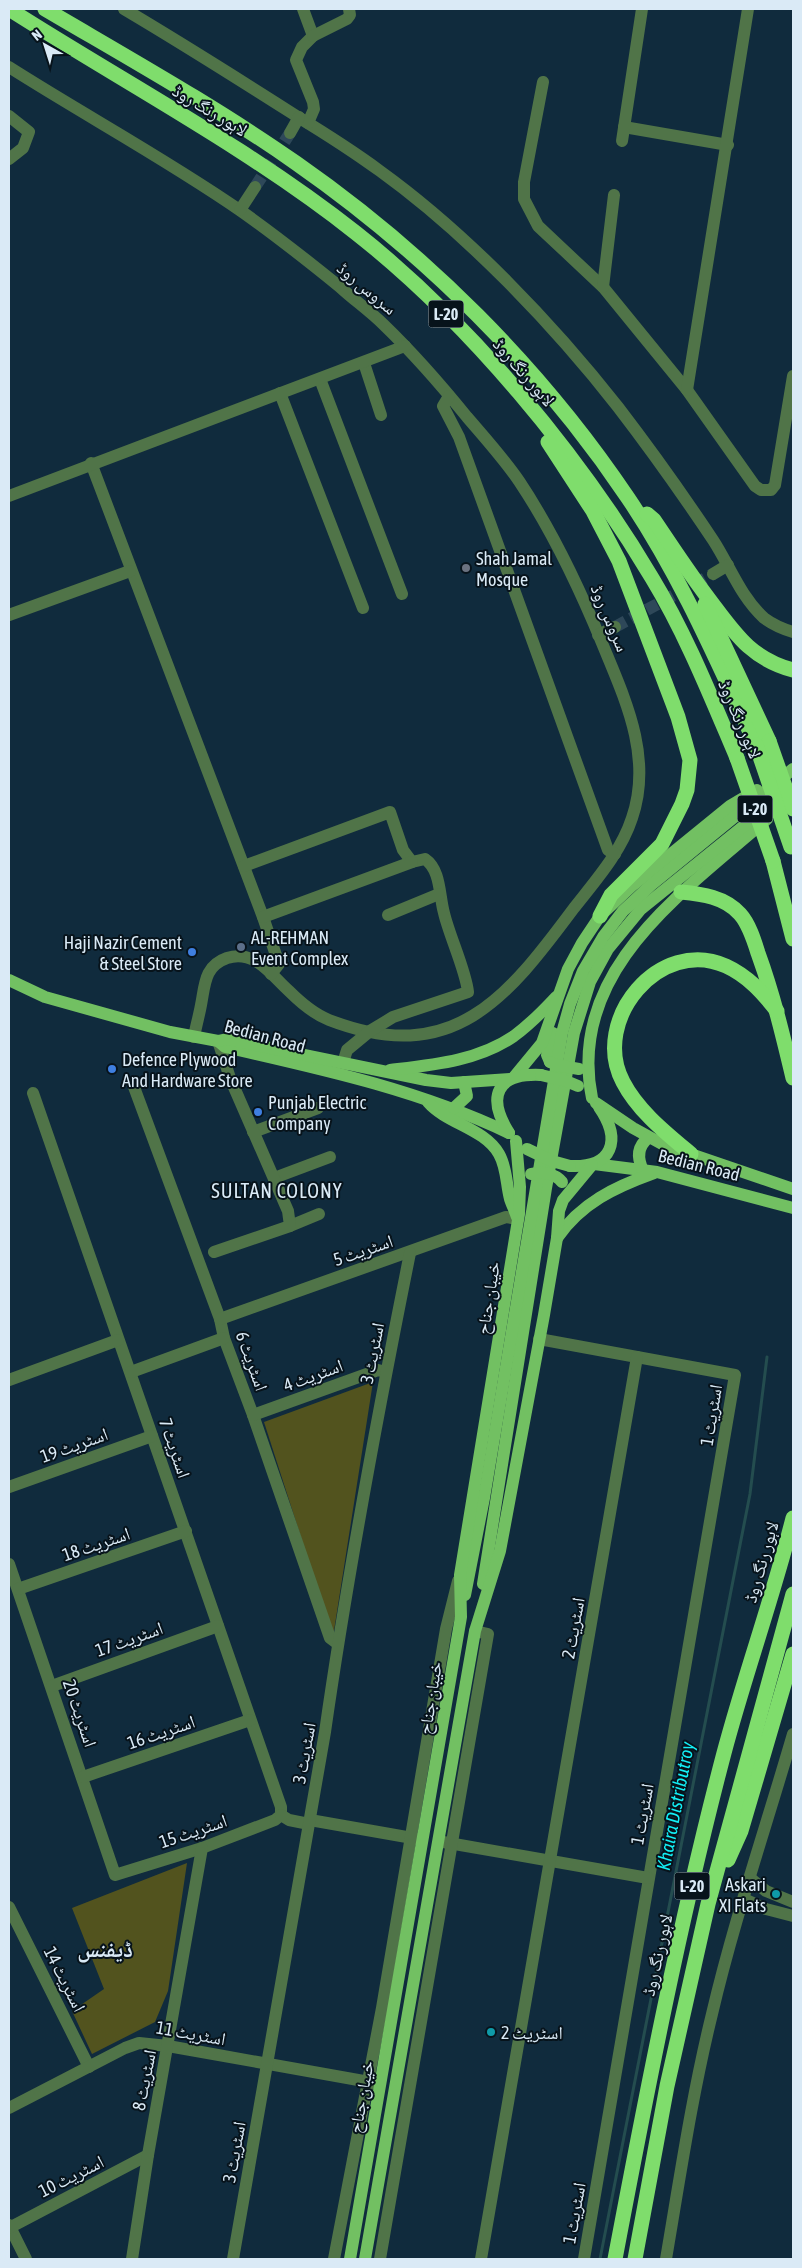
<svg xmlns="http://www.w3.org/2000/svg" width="802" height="2268" font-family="'Asap Condensed','Noto Naskh Arabic',sans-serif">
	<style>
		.green { fill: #52531e }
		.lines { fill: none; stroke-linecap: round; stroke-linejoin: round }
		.stream { stroke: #244d4f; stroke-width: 3 }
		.minor-tunnel { stroke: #2e4859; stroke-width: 12; stroke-dasharray: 12 6; stroke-linecap: butt }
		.minor { stroke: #507448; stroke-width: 12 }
		.major { stroke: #72c062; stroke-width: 12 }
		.highway { stroke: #7fdd6c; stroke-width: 15 }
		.major-bridge { stroke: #72c062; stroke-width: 12 }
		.highway-bridge { stroke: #7fdd6c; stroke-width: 15 }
		.worship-dot { fill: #6b7280; stroke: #07131b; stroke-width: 2 }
		.service-dot { fill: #5c6f8a; stroke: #07131b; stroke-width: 2 }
		.shop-dot { fill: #3f7fe0; stroke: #07131b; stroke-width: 2 }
		.culture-dot { fill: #0f9aa8; stroke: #07131b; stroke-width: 2 }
		.labels { text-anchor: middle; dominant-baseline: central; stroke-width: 4; stroke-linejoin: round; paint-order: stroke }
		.shield { fill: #07131b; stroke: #9baab4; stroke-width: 1 }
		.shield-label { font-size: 16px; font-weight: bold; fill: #daeaf6 }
		.street-label { font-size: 18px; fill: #daeaf6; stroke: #07131b }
		.poi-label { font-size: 18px; fill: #daeaf6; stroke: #07131b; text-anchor: start }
		.water-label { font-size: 19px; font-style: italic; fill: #13eff6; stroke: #07131b }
		.quarter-label { font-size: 20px; letter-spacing: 1px; fill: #daeaf6; stroke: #07131b }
		.district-label { font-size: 22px; font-weight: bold; fill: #daeaf6; stroke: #07131b }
	</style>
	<rect width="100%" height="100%" fill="#102b3d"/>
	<g class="green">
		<polygon points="373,1382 333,1637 264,1422"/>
		<polygon points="187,1863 168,1991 155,2022 92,2054 72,2011 104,1989 72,1908"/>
	</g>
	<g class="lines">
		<polyline class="stream" points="600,2259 750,1494 767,1357"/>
		<g class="minor-tunnel">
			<polyline points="255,187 290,133"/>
			<polyline points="615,627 713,574"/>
		</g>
		<g class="minor">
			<path d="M124,9C183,44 240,80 298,117C326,134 354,152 380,171C466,233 553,324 618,407C651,450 683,495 713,540C730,566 740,596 764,618C772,624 783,629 793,632"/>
			<polyline points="303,9 313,36 302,47 296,60 313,102 314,109 308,123"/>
			<polyline points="313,36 347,19 350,15 349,9"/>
			<path d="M9,67C86,116 166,159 241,211C275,235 308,261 340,287C354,300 370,311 384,325C414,354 441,385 467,417C485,438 504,459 519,481C553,532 579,587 602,643C625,699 653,757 632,818C621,852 596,880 574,908C507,998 453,1068 329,1020C314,1014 301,1003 289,991C271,975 255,949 227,958C204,966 205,985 201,1005C199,1016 196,1026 194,1037"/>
			<polyline points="543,82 524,182 524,199 538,226 603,287 687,390 755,486 761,490 771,490 775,485 793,376"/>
			<polyline points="9,116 29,132 23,148 9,159"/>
			<polyline points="624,127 728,145"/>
			<polyline points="290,133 299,117"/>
			<polyline points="622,141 642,9"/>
			<polyline points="240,210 255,187"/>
			<polyline points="603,287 614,195"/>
			<polyline points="364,363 381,415"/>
			<polyline points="320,379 402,594"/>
			<polyline points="687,390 748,9"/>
			<polyline points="280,393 363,608"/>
			<polyline points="449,396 443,406 459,437 608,850 615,854"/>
			<polyline points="91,463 263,917 279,964 271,974"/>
			<polyline points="9,496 405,346"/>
			<polyline points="713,574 728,565"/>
			<polyline points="9,615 130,571"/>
			<polyline points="598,635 615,627"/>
			<path d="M244,866L390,812L403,850L412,862L425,859C441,870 439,895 444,913C449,935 466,971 468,992L393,1017L370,1031L347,1050L340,1072"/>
			<polyline points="388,915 439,894"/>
			<polyline points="263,917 412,862"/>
			<polyline points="134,1087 220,1319 224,1338 253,1415 330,1638 338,1644"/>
			<polyline points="33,1093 281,1807 281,1815"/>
			<polyline points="253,1132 318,1108"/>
			<polyline points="274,1178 330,1157"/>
			<polyline points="290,1226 319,1214"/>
			<polyline points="214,1252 290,1226 288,1211 230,1078 218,1041"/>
			<polyline points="220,1319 506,1217 518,1219"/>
			<polyline points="539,1339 735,1375 584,2259"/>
			<polyline points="131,1372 224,1338"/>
			<polyline points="9,1380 118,1340"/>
			<polyline points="253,1415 378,1370 386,1372"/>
			<polyline points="9,1487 152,1436"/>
			<polyline points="9,1564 115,1875 202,1848 275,1820 281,1815"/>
			<polyline points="18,1589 186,1531"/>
			<polyline points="52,1686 218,1626"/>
			<polyline points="83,1777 250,1720"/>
			<polyline points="281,1815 289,1820 309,1824"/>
			<polyline points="310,1820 418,1839"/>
			<polyline points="443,1842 648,1878"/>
			<polyline points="750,1878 766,1891 793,1902"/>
			<polyline points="744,1899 766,1909 793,1916"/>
			<polyline points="9,1907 89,2067"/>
			<polyline points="9,2108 125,2048 139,2043 168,2046 375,2083"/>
			<polyline points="9,2225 26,2259"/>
			<polyline points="9,2228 148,2155"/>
			<polyline points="132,2259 148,2155 202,1848"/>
			<path d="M233,2259L325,1732C348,1571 378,1412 410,1253"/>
			<polyline points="334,2259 382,2008 446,1629 458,1581"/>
			<polyline points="380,2259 488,1634 475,1631"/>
			<polyline points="481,2259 637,1357"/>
			<path d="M666,2259C680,2177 692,2095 712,2014C734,1920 766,1827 793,1734"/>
		</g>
		<g class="major">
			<path d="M9,980L45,997L170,1032L218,1041L225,1047C322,1069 419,1090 509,1133"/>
			<polyline points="218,1041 227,1039 426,1080 451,1083 510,1079"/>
			<polyline points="550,1062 547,1055 553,1033"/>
			<path d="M390,1070C432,1065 478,1061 514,1036C529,1025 543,1011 556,997"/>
			<polyline points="514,1077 542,1043 568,969 582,943 600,916 633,885 730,806 757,790"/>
			<path d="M592,1098C566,970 684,892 767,819"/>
			<path d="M428,1102C447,1124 484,1128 499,1154C507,1168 506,1184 510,1199C512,1205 515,1211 517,1217"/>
			<polyline points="596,1103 633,1128 664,1145 793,1189"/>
			<polyline points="454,1108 467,1096 464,1082"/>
			<path d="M509,1133C486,1096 497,1073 541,1075"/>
			<polyline points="594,1164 657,1172 793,1208"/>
			<path d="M570,1166C613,1168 622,1140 599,1107"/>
			<path d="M643,1170C637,1158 637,1147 648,1138"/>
			<path d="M557,1238C581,1203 615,1187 654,1173"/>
			<polyline points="483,1584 546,1188 574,1033 590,982 608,949 641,909 745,825 785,799"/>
			<polyline points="465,1595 484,1498 562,1033 570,1004 583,971 603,937 623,911 651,885 793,769"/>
			<polyline points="350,2259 461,1617 460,1575 519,1214 520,1187 516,1141"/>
			<polyline points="365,2259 475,1631 500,1551 544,1315 557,1238 559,1211 563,1200 592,1165"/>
		</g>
		<g class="highway">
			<path d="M9,9C125,83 247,147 356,233C469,322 579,455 652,578C686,634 711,697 737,758"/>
			<path d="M45,9C130,59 216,107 296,163C425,253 540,367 628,498C680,575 717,661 756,745"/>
			<polyline points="548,442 593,511 619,561 678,717 690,760 687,790 682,804 662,844 611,895 600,916"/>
			<path d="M647,514L654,520C673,548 691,576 712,603C736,635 752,659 793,670"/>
			<polyline points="705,604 769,741"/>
			<polyline points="773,861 793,939"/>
			<path d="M681,892C702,894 725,897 740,914C749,924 754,940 758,953C773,994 783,1036 793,1078"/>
			<path d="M691,1154C666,1133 638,1111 623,1082C590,1020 660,936 726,966C748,976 763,993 777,1011"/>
			<polyline points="728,1860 741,1831 793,1654"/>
			<path d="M615,2259C647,2090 680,1920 724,1753C745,1674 773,1597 793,1518"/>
			<polyline points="635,2259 667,2086 708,1904 793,1594"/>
		</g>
		<g class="major-bridge">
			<polyline points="550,1062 556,1065 579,1069"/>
			<polyline points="541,1075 566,1081 578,1086"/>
			<polyline points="527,1149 552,1161 570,1166"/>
			<path d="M531,1174C541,1171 555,1173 562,1182"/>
		</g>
		<g class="highway-bridge">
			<polyline points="769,741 793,809"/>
			<polyline points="756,745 791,847"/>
			<polyline points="737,758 773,861"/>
		</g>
	</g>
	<circle class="worship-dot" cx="466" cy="568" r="5"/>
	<circle class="service-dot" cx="241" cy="947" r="5"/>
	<g class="shop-dot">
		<circle cx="192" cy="952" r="5"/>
		<circle cx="112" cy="1069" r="5"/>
		<circle cx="258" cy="1112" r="5"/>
	</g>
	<g class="culture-dot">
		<circle cx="776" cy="1894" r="5"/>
		<circle cx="491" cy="2032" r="5"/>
	</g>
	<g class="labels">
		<g class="shield">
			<rect x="428.5" y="300.5" width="35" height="27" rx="4"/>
			<rect x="737.5" y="795.5" width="35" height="27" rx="4"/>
			<rect x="674.5" y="1872.5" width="35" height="27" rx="4"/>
		</g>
		<g class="shield-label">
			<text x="446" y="314">L-20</text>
			<text x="755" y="809">L-20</text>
			<text x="692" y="1886">L-20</text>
		</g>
		<g class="street-label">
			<text transform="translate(210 110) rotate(31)">لاہور رنگ روڈ</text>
			<text transform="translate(367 288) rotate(40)">سروس روڈ</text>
			<text transform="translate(524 372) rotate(49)">لاہور رنگ روڈ</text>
			<text transform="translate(610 618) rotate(67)">سروس روڈ</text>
			<text transform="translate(740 719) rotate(67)">لاہور رنگ روڈ</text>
			<text transform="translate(265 1036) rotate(15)">Bedian Road</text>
			<text transform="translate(699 1165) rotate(14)">Bedian Road</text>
			<text transform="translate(363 1250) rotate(-19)">اسٹریٹ 5</text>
			<text transform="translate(488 1298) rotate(-81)">خیبان جناح</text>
			<text transform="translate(372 1353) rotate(-79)">اسٹریٹ 3</text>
			<text transform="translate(252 1361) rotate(70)">اسٹریٹ 6</text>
			<text transform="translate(313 1375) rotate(-20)">اسٹریٹ 4</text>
			<text transform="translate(711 1415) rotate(-81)">اسٹریٹ 1</text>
			<text transform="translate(74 1445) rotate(-20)">اسٹریٹ 19</text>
			<text transform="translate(175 1448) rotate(71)">اسٹریٹ 7</text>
			<text transform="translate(96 1544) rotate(-19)">اسٹریٹ 18</text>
			<text transform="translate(761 1562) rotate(-74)">لاہور رنگ روڈ</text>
			<text transform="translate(573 1628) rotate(-80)">اسٹریٹ 2</text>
			<text transform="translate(129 1639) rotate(-20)">اسٹریٹ 17</text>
			<text transform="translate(430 1698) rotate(-81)">خیبان جناح</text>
			<text transform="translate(80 1713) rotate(71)">اسٹریٹ 20</text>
			<text transform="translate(161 1732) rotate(-19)">اسٹریٹ 16</text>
			<text transform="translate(304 1753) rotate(-80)">اسٹریٹ 3</text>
			<text transform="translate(642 1814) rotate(-80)">اسٹریٹ 1</text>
			<text transform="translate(193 1831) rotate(-19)">اسٹریٹ 15</text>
			<text transform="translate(657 1955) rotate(-77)">لاہور رنگ روڈ</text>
			<text transform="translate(65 1979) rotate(63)">اسٹریٹ 14</text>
			<text transform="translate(191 2033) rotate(10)">اسٹریٹ 11</text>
			<text transform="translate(144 2080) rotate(-79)">اسٹریٹ 8</text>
			<text transform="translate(361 2097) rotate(-80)">خیبان جناح</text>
			<text transform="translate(234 2152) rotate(-80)">اسٹریٹ 3</text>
			<text transform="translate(71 2176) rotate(-27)">اسٹریٹ 10</text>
			<text transform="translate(574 2213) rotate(-80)">اسٹریٹ 1</text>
		</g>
		<g class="poi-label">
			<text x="476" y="558">Shah Jamal<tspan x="476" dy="21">Mosque</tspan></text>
			<text x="251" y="937">AL-REHMAN<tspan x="251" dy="21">Event Complex</tspan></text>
			<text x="182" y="942" text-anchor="end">Haji Nazir Cement<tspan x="182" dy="21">&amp; Steel Store</tspan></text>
			<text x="122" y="1059">Defence Plywood<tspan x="122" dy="21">And Hardware Store</tspan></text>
			<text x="268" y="1102">Punjab Electric<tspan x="268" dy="21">Company</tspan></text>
			<text x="766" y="1884" text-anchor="end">Askari<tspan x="766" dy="21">XI Flats</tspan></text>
			<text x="501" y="2032">اسٹریٹ 2</text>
		</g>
		<g class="water-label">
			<text transform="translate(675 1806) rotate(-79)">Khaira Distributroy</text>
		</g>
		<g class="quarter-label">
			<text x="277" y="1190">SULTAN COLONY</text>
		</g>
		<g class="district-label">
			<text x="105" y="1949">ڈیفنس</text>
		</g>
	</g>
	<rect width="802" height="2268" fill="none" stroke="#daeaf6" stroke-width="20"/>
	<g transform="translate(45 45) rotate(321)" stroke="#07131b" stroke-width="4" paint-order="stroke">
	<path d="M0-4L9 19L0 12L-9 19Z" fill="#daeaf6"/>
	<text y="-8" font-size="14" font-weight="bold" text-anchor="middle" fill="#daeaf6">N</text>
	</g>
</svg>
